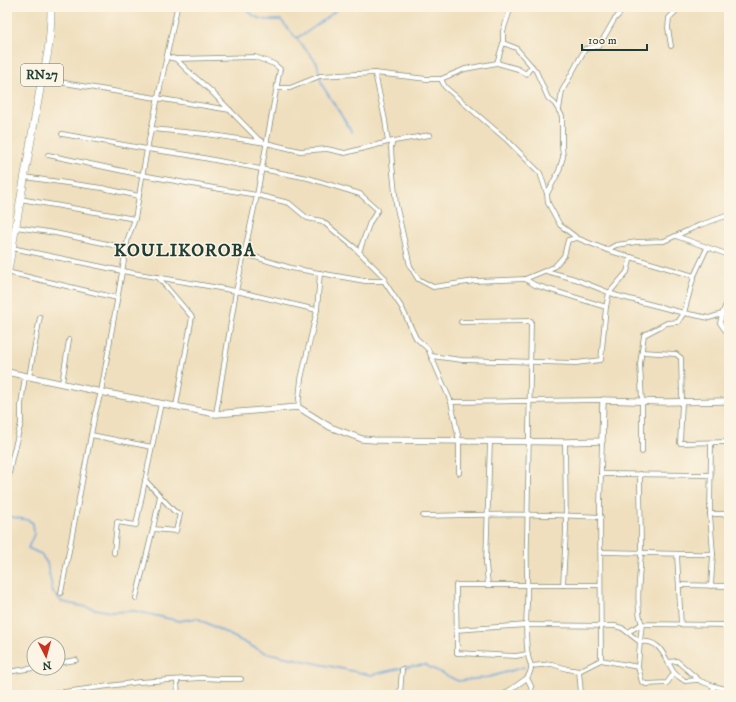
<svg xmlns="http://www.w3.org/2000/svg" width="736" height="702" font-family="'IM FELL DW Pica',serif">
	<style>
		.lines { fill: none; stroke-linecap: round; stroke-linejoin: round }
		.stream { stroke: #6fa5dc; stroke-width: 1.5 }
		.minor-casing { stroke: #878e79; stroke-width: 5.5 }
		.tertiary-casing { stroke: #878e79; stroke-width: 7 }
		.primary-casing { stroke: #878e79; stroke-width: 8 }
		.minor { stroke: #fff; stroke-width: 4 }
		.tertiary { stroke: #fff; stroke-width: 5.5 }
		.primary { stroke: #fff; stroke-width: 7 }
		.labels { text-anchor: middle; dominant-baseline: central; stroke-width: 3; stroke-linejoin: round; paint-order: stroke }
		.shield { fill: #fcf5e5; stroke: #617469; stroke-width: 1 }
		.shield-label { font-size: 13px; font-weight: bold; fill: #1f3d34 }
		.district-label { font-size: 18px; font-weight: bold; letter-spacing: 1px; fill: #1f3d34; stroke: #fcf5e5 }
	</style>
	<rect width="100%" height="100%" fill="#fcf5e5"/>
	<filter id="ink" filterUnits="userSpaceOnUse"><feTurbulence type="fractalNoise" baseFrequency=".025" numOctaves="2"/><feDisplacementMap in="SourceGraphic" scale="8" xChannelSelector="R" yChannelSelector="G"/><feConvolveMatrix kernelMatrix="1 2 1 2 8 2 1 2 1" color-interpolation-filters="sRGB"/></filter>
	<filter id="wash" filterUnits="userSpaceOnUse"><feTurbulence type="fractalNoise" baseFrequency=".012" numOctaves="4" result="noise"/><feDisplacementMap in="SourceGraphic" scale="16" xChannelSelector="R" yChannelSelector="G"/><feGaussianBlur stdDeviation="0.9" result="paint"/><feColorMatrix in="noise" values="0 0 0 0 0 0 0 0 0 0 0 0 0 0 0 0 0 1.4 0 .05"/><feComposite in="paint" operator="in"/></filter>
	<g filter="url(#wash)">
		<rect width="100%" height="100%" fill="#efdfbe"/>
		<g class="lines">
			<g class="stream">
				<path d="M245,7C255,21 265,20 281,20L296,38C312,31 324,19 338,9L339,7"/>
				<polyline points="296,38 317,63 322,85 352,132"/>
				<polyline points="7,516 28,520 33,523 34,534 28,548 41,554 47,563 53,592 62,602 110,612 135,611 179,621 197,618 263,652 371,675 406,667 425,665 458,681 489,677 524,667"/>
			</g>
		</g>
	</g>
	<g filter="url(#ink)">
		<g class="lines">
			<defs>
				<g id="minor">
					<polyline points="503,43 503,31 511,7"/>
					<polyline points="671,46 668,28 669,18 680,7"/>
					<polyline points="167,57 176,59 187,70 210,90 258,139 262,141"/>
					<polyline points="176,59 255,57 274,64 280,69 257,195 236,291 216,414"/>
					<polyline points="375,73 427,79 441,79 465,69 497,63"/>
					<polyline points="42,78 70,84 230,110"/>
					<polyline points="441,79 445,87 507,140 540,173 547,194 559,171 563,157 562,146 562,116 555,104 548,98 536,71 516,48 503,43 497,63 518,69 526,74 532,66"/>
					<polyline points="277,88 290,88 320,76 375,73 385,120 388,142"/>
					<polyline points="559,110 562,91 585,49 599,46 614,20 626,7"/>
					<polyline points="152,129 206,134 266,143 300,151 327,149 345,153 388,142 430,135"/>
					<polyline points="62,134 147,149 188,155 308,178 360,194 378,210 370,222 359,252"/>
					<polyline points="393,141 391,147 392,163 396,204 410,266 418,279 433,287 475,281 525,279 554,267 564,256 568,240 577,238"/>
					<polyline points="48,155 142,175 214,188 257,195 289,203 307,218 322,221 354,247 385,278 384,281 402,308 416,338 428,349 451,402 459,440 459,473"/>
					<polyline points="24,177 102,188 139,196"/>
					<polyline points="547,194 548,203 560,225 577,238 607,250 694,276 707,248"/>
					<polyline points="20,199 135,219"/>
					<polyline points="16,227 55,233 127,248"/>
					<polyline points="676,236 729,255"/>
					<polyline points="12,248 122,271 236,291 317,310"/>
					<polyline points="607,250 616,245 637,242 664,241 700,225 729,215"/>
					<polyline points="245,254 291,268 365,281 384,281"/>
					<polyline points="546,271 575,279 618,296 684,313 709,318 722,314 729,297"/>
					<polyline points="7,272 117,298"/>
					<polyline points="158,277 192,317 176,406"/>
					<polyline points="606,307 609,293 627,272 631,257"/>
					<polyline points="722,314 720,323 725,330 729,331"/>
					<path d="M461,322L531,321C530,394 529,467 527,540C526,561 528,582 527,604C526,620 525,638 528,655C528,659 531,663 531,667C531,671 529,675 527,678L531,686L532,695"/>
					<polyline points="642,352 676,354 681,358 682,402 680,443 729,442"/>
					<polyline points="431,356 462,360 576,363 601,360 606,307 535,285 525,279"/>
					<polyline points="29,377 40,317"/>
					<polyline points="62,383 69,340"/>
					<polyline points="451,402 603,400"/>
					<polyline points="298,407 301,379 317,310 320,273"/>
					<polyline points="91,435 152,447"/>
					<polyline points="490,441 486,563 488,585 600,585"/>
					<polyline points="711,443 710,514 713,554 711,586"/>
					<polyline points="642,452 642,401 640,364 644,335 667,323 678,322 684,313 694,276"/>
					<polyline points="601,474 711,475"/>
					<path d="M640,474C640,500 641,527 641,554C640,571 635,609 642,624L729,625"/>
					<polyline points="7,485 12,458 21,423 21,405 25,376"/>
					<polyline points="710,514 729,514"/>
					<path d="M423,516C482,514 541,513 601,517"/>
					<polyline points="153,529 160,496"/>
					<path d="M601,552C638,552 675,555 713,554"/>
					<polyline points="114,553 117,522 136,525 161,403"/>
					<polyline points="677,555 681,625"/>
					<polyline points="488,585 456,585 457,653 516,656 527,654"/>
					<polyline points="563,585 566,530 565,442"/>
					<polyline points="680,585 729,586"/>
					<polyline points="61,593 95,414 101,392 128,238 135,219 147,149 177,8"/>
					<polyline points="136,598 153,529 176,531 180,514 174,511 145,480"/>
					<polyline points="456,630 526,625 615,626 622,628 640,642 638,667"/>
					<path d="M628,632L642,624L640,642C661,639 664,657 673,671C675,675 681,678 685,681L698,680"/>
					<polyline points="601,660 600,504 602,441"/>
					<polyline points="668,662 677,661 700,681 714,686"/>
					<polyline points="58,663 76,660"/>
					<polyline points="531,666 552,664 567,669 579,671 601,660 638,667 642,682 646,684 667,683 674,673"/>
					<polyline points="579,671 581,693 580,695"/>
					<polyline points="7,672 34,668"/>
					<polyline points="177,681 178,695"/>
					<polyline points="41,695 139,682 201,678 223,679 241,679"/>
					<polyline points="400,695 402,669"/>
					<polyline points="503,695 527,678"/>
					<polyline points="711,695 714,686 729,690"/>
				</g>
				<polyline id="tertiary" points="7,372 101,392 216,414 298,407 330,427 362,439 374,440 565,442 602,441 603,400 664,402 729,401"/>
				<g id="primary">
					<path d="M7,276L42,78C49,55 51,31 51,7"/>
					<polyline points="7,685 10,695"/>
				</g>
			</defs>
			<use href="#minor" class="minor-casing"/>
			<use href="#tertiary" class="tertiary-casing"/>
			<use href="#primary" class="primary-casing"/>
			<use href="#minor" class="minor"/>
			<use href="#tertiary" class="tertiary"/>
			<use href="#primary" class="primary"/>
		</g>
	</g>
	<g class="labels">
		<rect class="shield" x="21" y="64" width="42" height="22" rx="3"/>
		<g class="shield-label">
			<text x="42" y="75">RN27</text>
		</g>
		<g class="district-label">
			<text x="185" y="251">KOULIKOROBA</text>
		</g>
	</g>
	<rect width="736" height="702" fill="none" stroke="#fcf5e5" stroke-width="24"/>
	<g transform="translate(46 656) rotate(174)"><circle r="19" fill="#fcf5e5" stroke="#a4ab9e"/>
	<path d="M0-3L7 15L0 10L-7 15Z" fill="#c8321e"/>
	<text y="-6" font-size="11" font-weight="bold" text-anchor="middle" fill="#1f3d34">N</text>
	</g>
	<path d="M582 44v6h65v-6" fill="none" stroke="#1f3d34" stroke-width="2"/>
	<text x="588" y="44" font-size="12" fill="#1f3d34" stroke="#fcf5e5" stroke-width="3" paint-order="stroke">100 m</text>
</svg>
